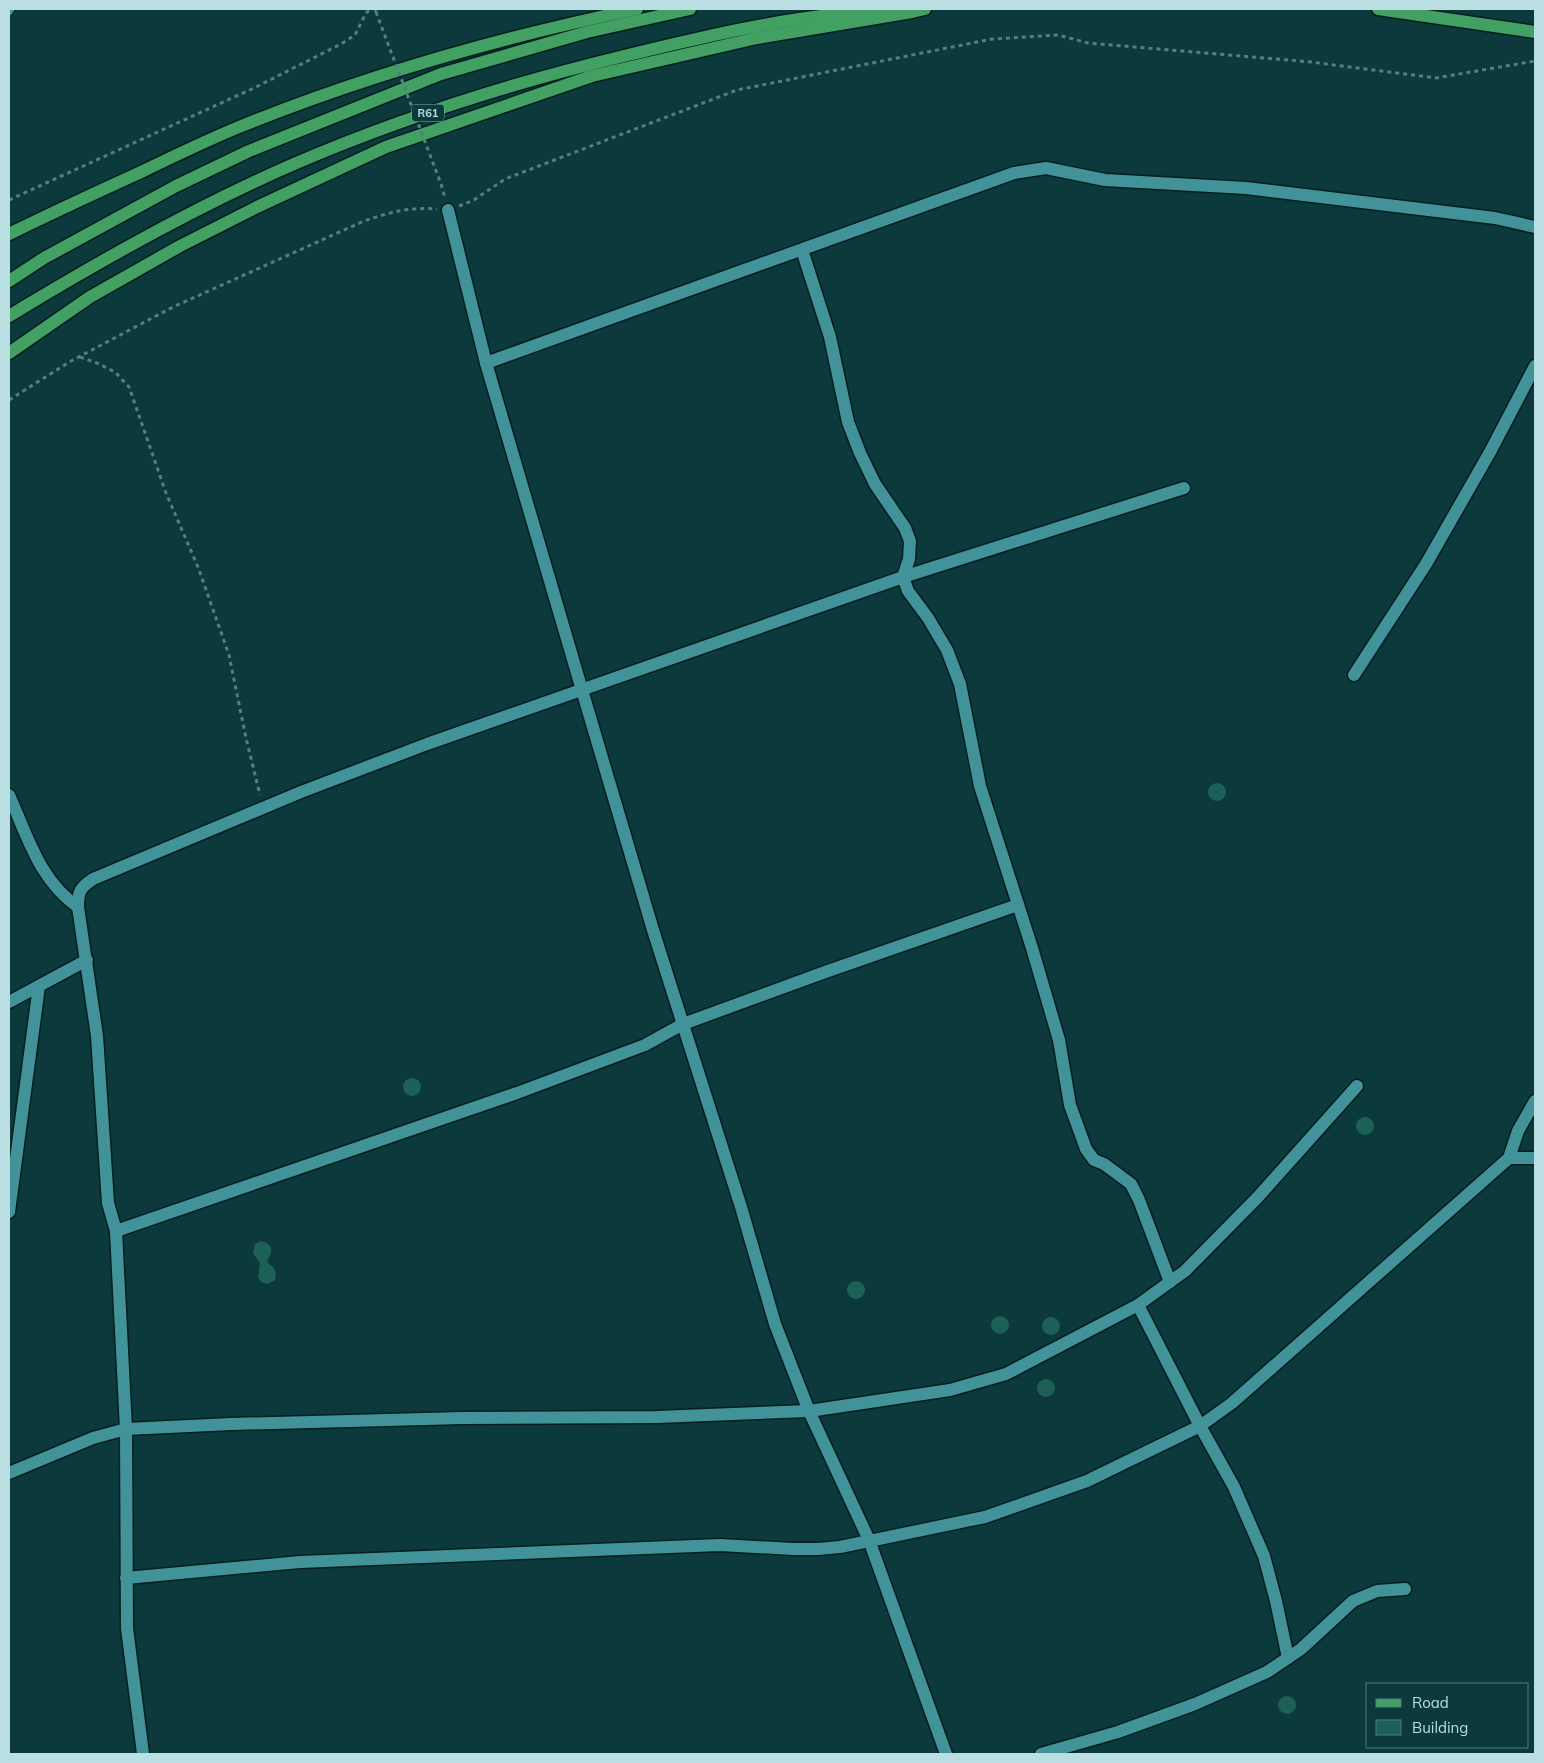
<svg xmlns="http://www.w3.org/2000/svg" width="1544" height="1763" font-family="Mulish,sans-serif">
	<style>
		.building { fill: #1d6057 }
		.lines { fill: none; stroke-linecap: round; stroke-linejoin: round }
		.lane-casing { stroke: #051e20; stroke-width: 9 }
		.street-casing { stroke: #051e20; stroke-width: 15 }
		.primary-casing { stroke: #051e20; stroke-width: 15 }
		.path { stroke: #547e81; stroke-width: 3; stroke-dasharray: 4 4; stroke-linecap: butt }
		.lane { stroke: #429299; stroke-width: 7 }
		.street { stroke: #429299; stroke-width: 12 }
		.primary { stroke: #42a062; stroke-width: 12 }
		.path-bridge { stroke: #547e81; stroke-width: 3; stroke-dasharray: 4 4; stroke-linecap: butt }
		.labels { text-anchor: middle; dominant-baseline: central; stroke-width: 4; stroke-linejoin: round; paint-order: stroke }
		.shield { fill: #0c393c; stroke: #85adb0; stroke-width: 1 }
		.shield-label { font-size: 11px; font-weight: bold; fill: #b9dfe2 }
	</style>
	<rect width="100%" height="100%" fill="#0c393c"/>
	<g class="building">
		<circle cx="1217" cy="792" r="9"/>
		<circle cx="412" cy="1087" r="9"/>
		<circle cx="1365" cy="1126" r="9"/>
		<polygon points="261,1241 267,1243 271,1247 271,1253 267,1262 274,1268 276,1274 275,1280 267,1284 261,1282 258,1277 260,1263 253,1253 255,1244"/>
		<circle cx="856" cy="1290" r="9"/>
		<circle cx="1000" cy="1325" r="9"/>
		<circle cx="1051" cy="1326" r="9"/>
		<circle cx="1046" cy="1388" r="9"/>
		<circle cx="1287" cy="1705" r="9"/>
	</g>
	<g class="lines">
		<defs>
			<polyline id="lane" points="9,12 11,9"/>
			<g id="street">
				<polyline points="448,210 486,363 582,690 653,930 741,1207 775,1324 809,1411 869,1540 946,1754"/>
				<polyline points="802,250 830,337 848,422 860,453 875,484 905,528 910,541 909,559 903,577 908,591 928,618 947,650 960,684 980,786 1032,948 1059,1040 1070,1105 1086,1149 1094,1160 1104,1164 1131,1184 1139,1200 1170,1282"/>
				<polyline points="486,363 1014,173 1046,168 1105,180 1246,188 1495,218 1535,227"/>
				<polyline points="1354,675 1426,564 1490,452 1535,366"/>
				<path d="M9,795C28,837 39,880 78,907"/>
				<polyline points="9,1002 87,960"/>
				<polyline points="1509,1158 1535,1158"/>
				<polyline points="9,1212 39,986"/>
				<polyline points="116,1231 517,1093 645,1045 683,1024 828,971 1018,905"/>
				<polyline points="1138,1305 1200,1426 1234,1487 1264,1556 1276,1601 1288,1658"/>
				<polyline points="9,1473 93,1438 126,1429 231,1424 462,1418 657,1417 809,1411 950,1390 1006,1374 1138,1305 1185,1271 1257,1198 1357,1086"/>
				<polyline points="126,1578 300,1562 720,1545 793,1549 818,1549 840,1547 985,1517 1087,1481 1200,1426 1232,1403 1509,1158 1518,1131 1535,1101"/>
				<path d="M143,1754L127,1628L126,1429L116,1231L108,1203L97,1036L78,907C78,891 80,888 93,879L301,792L427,744L903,577L1184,488"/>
				<polyline points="1041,1754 1118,1732 1195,1704 1267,1672 1301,1649 1353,1601 1377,1591 1405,1589"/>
			</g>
			<g id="primary">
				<polyline points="1378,9 1535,32"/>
				<path d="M9,234C52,213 95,193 139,173C172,157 205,141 239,127C367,75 502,37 637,9"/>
				<polyline points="9,281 44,258 176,186 249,151 441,74 587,32 690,9"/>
				<path d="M9,316C101,260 195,207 294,164C401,118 512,83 624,56C682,42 740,28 799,19C826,15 855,12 882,9"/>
				<polyline points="9,353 90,297 180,246 257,207 386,147 592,76 757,38 912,12 925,9"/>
			</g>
		</defs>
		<use href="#lane" class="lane-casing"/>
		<use href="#street" class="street-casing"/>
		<use href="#primary" class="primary-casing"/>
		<g class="path">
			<polyline points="375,9 376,12"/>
			<polyline points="441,184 445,198"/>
			<polyline points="9,200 254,88 341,44 355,35 366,13 371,9"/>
			<polyline points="459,206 474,200 505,179 737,90 992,39 1058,35 1088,43 1311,62 1436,78 1535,61"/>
			<polyline points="80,357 97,363 115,372 129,387 166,493 198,567 229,655 246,738 260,795"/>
			<path d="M9,400L71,361L173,307L364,221C391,212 408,207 437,209"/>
		</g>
		<use href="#lane" class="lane"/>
		<use href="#street" class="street"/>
		<use href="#primary" class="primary"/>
		<polyline class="path-bridge" points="376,12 441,184"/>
	</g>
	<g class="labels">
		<rect class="shield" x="412" y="104.5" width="32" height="17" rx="4"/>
		<g class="shield-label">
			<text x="428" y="113">R61</text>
		</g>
	</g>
	<rect width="1544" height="1763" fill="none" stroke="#b9dfe2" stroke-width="20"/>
	<rect x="1366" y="1683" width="162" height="65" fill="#0c393c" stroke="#517b7e"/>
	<rect x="1376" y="1699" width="25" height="8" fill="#42a062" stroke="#517b7e"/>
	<text x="1412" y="1708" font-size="15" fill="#b9dfe2">Road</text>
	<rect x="1376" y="1720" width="25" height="15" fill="#1d6057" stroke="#517b7e"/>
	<text x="1412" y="1733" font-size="15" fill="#b9dfe2">Building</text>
</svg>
